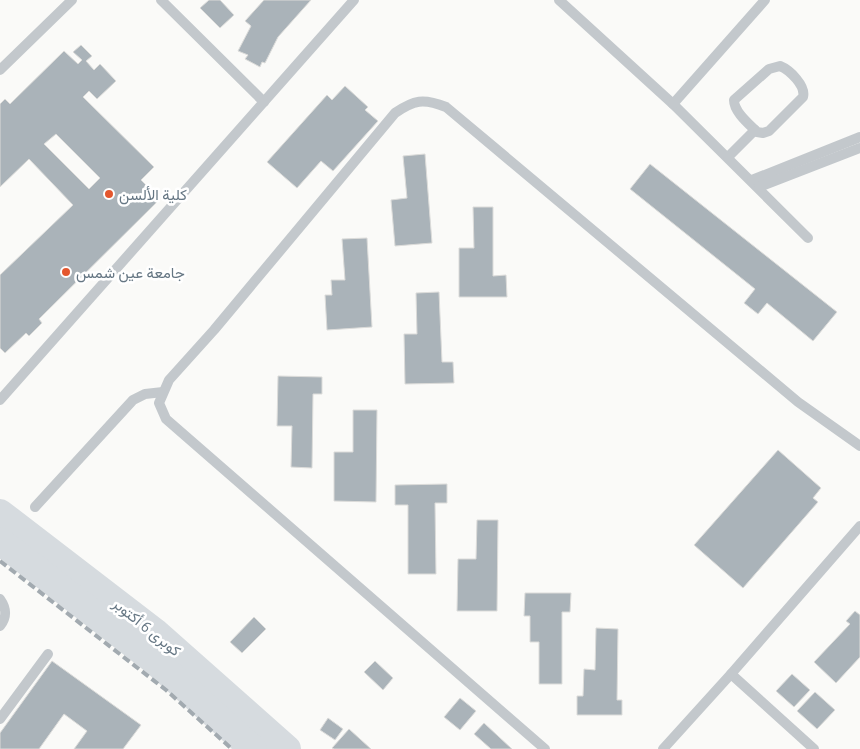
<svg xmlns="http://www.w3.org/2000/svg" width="860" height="749" font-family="Ubuntu,Vazirmatn,sans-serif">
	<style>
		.building { fill: #aab3b9; stroke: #dcdcda; fill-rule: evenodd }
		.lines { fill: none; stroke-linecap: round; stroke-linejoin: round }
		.service { stroke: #c3c8cc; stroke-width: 10 }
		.motorway { stroke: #d6dbdf; stroke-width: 28 }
		.rail { stroke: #a2aab0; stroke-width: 4; stroke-dasharray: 8 4; stroke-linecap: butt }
		.poi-dot { fill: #e4572e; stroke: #fff; stroke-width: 2 }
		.labels { text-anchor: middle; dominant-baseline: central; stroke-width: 5; stroke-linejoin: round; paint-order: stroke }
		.poi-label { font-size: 15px; fill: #657683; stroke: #fff; text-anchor: start }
		.street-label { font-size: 15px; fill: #657683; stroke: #fff }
	</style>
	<rect width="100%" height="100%" fill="#fafaf8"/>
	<g class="building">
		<polygon points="209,0 220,0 234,15 220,28 200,8"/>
		<polygon points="264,0 311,0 278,37 265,63 262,62 260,67 245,59 248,55 238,51 251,26 245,21"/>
		<path d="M81,45L92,56L86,61L94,70L100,64L116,81L97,99L89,91L83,97L154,167L141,180L160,199L39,319L42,323L29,336L26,333L5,353L0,348V275L73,205L29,159L0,187V104L5,99L10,104L64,51L78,64L82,60L73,52ZM56,134L100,178L89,189L44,144Z"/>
		<polygon points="345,86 368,107 365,110 378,121 333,171 321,161 297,188 267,162 327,95 332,100"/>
		<polygon points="425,154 432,243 395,246 391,200 407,198 403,156"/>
		<polygon points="650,164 837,312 813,341 767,303 758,314 744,303 755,289 630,189"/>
		<polygon points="473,207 493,207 493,276 506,275 507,297 459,297 459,248 474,248"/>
		<polygon points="367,238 372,327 327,330 325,295 332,295 331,280 345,280 342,239"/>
		<polygon points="439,292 442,362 453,362 454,383 405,384 404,334 417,334 416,293"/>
		<polygon points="278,376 322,377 322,394 313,394 312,468 291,467 292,426 277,426"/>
		<polygon points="353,410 377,410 376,502 334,501 334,452 353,452"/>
		<polygon points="778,450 821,488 813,498 818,502 743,588 694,545"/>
		<polygon points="447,484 447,503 435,503 436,574 408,574 408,505 395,505 395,485"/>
		<polygon points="477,520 498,520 497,611 457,611 458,559 476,559"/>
		<polygon points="525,593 571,593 570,612 562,612 562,684 539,684 539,642 530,642 530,616 524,616"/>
		<polygon points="855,611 860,615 860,657 836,683 814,662 850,624 846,621"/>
		<polygon points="254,617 266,629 242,653 230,642"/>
		<polygon points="596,628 618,629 617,700 622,700 622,715 577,715 577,696 583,696 584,669 595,670"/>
		<polygon points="52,661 141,725 123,749 74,749 87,731 64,714 39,749 0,749 0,733"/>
		<polygon points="375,661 393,678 383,690 364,672"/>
		<polygon points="792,674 810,690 794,707 776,691"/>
		<polygon points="815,692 835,710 817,729 797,711"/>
		<polygon points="460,698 476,711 460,730 444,717"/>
		<polygon points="328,718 343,729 335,740 320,730"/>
		<polygon points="484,723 512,749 491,749 474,734"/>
		<polygon points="349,729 371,749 334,749 332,748"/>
	</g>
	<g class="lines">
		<g class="service">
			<polyline points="161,0 264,102"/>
			<polyline points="559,0 673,104 808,238"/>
			<path d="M780,66C790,70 806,86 803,97L769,131L763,133L757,132C749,124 734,112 734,100L769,69Z"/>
			<polyline points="0,70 72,0"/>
			<polyline points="673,104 765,0"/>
			<polyline points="728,157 755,130"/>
			<polyline points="752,180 860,137"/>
			<polyline points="759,187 860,148"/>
			<polyline points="0,400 354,0"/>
			<polyline points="35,507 133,400 145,394 163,392"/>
			<path d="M0,599C7,609 7,617 0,626"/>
			<polyline points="731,674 814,749"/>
			<polyline points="0,719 48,654"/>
			<path d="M545,749L166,419L159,403L169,380L214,330L395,113C414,100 423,98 446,107L798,402L860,446"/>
			<polyline points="663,749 731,674 860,526"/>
		</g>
		<g class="motorway">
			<polyline points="0,513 155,632 287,749"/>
			<polyline points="0,541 156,662 253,749"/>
		</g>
		<polyline class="rail" points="0,561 166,690 232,749"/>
	</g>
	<g class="poi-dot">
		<circle cx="109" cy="194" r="5"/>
		<circle cx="66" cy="272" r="5"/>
	</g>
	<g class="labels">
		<g class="poi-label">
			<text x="119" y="194">كلية الألسن</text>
			<text x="76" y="272">جامعة عين شمس</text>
		</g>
		<g class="street-label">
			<text transform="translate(147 627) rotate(39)">كوبرى 6 أكتوبر</text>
		</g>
	</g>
</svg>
